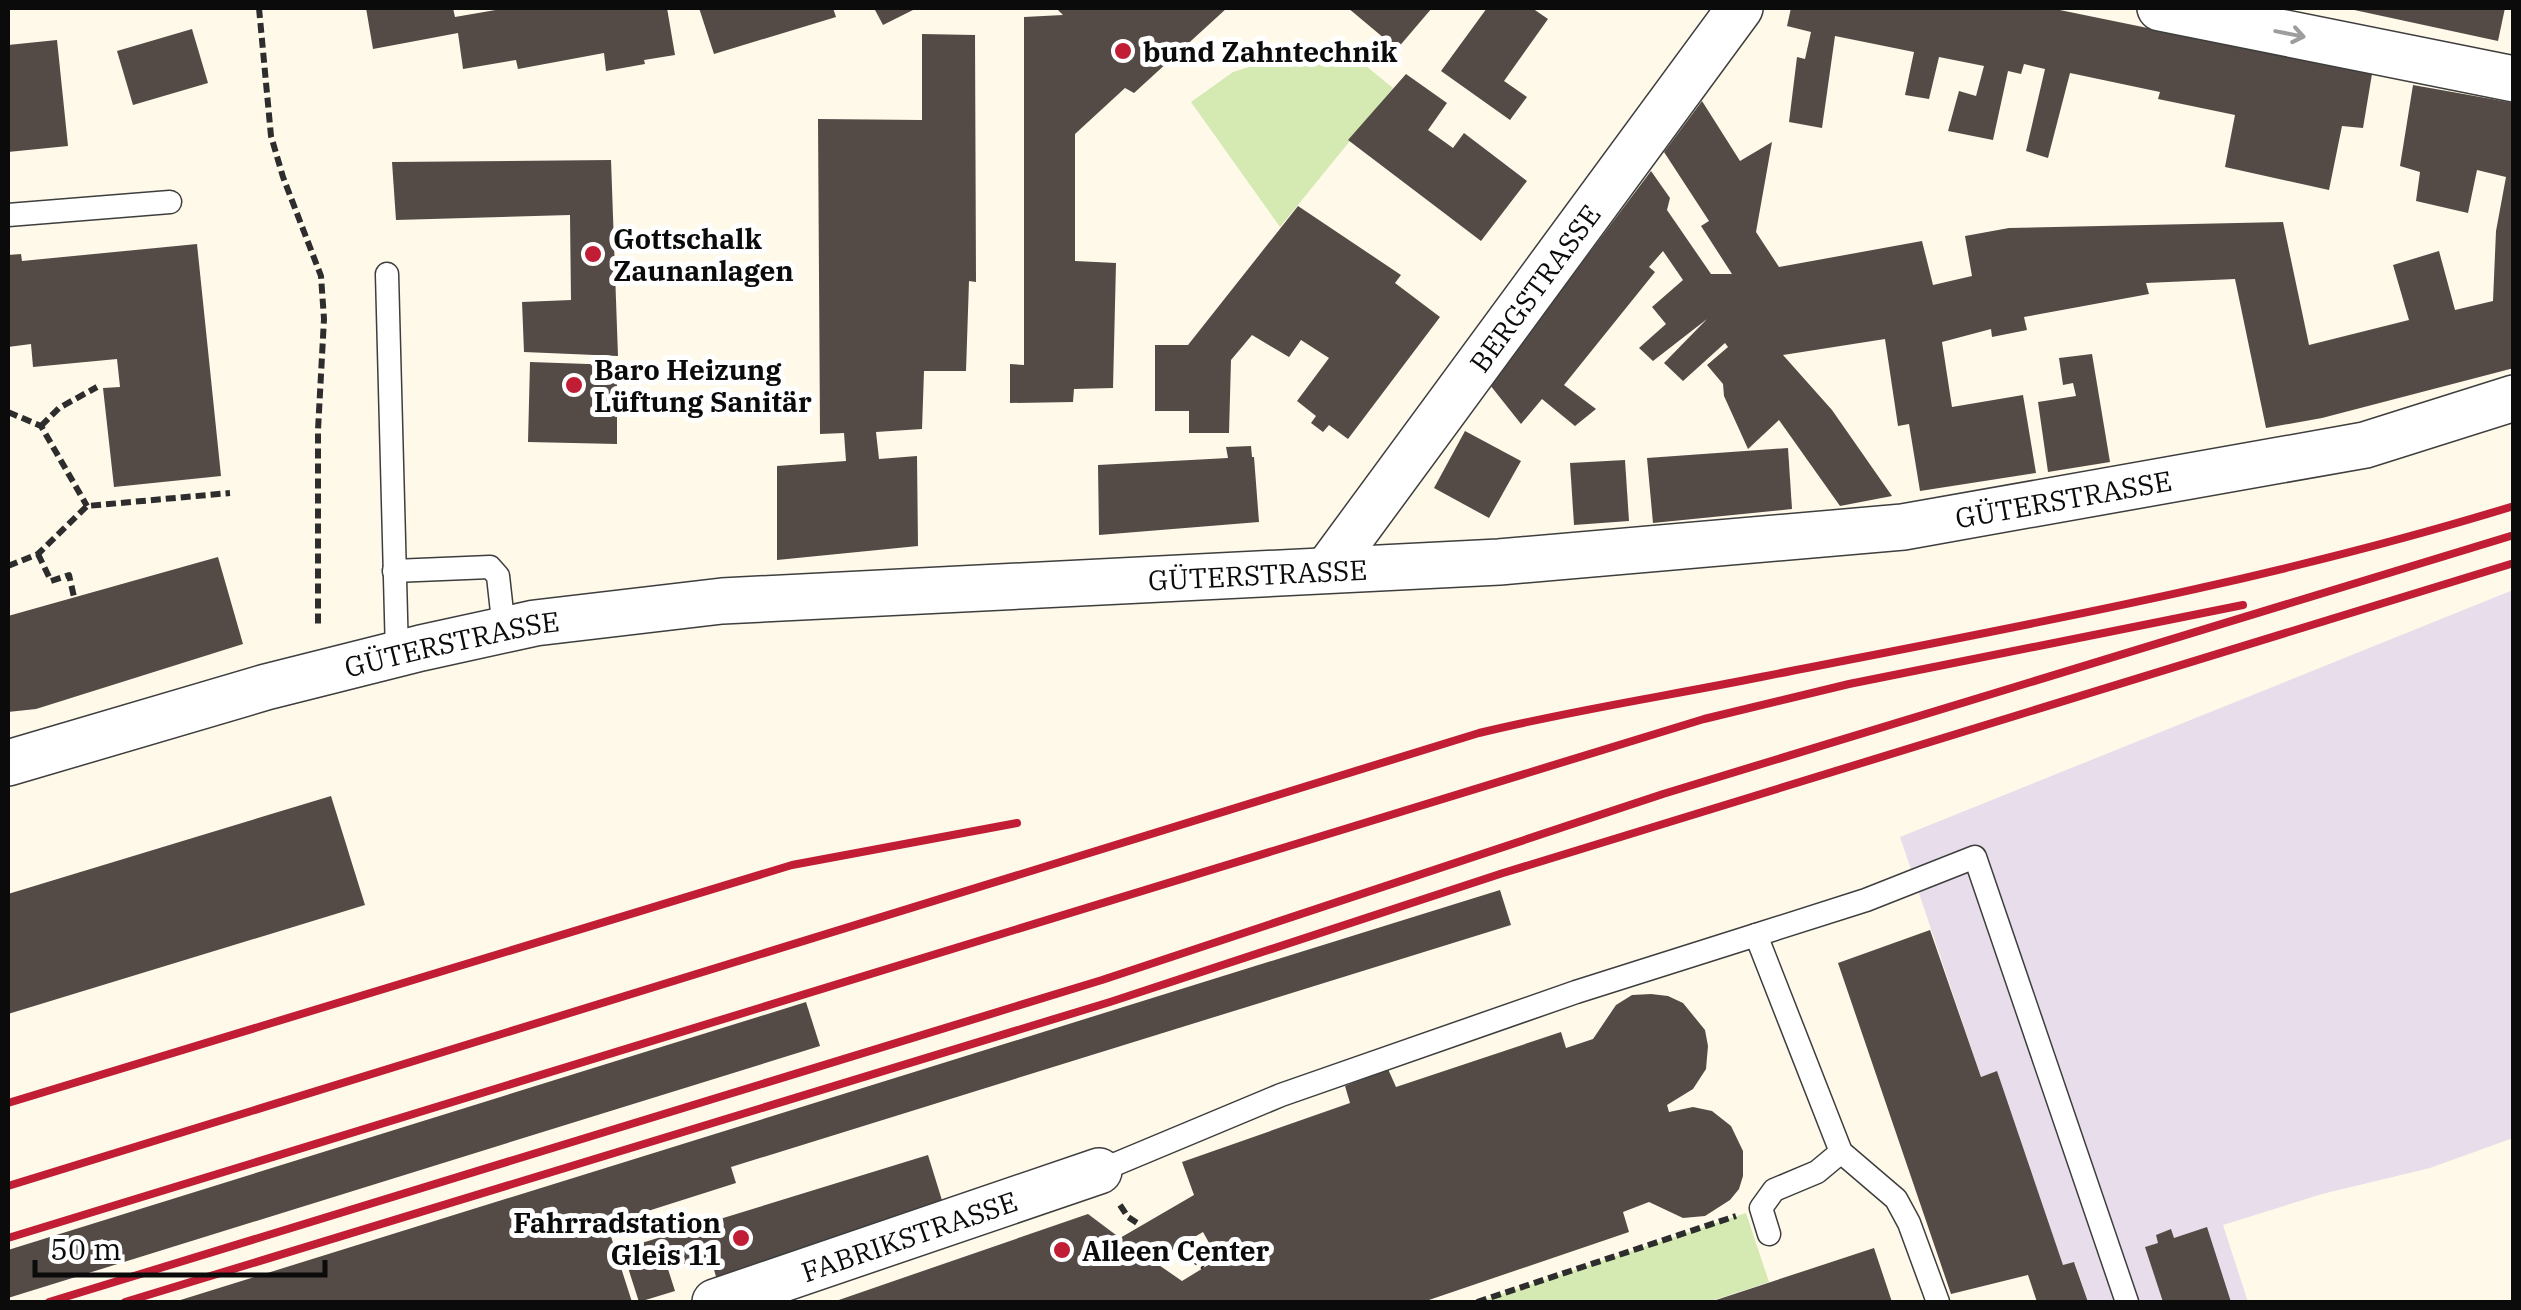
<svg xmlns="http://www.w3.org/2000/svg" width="2521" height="1310" font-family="'IBM Plex Serif',serif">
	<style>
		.industrial { fill: #e8deeb }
		.green { fill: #d5eab2 }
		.building { fill: #544b47; fill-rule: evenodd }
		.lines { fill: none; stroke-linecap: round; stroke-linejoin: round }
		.lane-casing { stroke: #3e3e3e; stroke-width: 25 }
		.street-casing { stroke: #3e3e3e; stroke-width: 48 }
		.path { stroke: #2d2d2d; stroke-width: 6; stroke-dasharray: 10 5; stroke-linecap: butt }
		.lane { stroke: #fff; stroke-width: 22 }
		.street { stroke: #fff; stroke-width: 45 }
		.rail { stroke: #c11e36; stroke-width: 8 }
		.oneway { stroke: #9d9d9d }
		.poi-dot { fill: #c11e36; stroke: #fff; stroke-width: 4 }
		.labels { text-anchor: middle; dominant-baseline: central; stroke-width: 10; stroke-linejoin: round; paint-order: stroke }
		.poi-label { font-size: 28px; font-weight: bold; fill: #0b0b0b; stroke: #fff; text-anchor: start }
		.street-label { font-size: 28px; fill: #0b0b0b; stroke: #fff }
	</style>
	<rect width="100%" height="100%" fill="#fff9e9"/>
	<polygon class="industrial" points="2513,590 2513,1138 2430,1168 2322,1194 2223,1225 2248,1302 2088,1302 2075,1263 2063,1265 1997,1072 1981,1077 1900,837"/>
	<g class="green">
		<polygon points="1334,40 1393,88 1280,227 1191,102 1233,72"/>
		<polygon points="1746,1213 1769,1282 1708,1302 1477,1302"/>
	</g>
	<g class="building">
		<polygon points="366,8 453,8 455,17 507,8 667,8 675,55 644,60 645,64 606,71 604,53 518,69 516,60 463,69 458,33 373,49"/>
		<polygon points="699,8 833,8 836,17 714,54"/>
		<polygon points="874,8 917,8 883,25"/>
		<polygon points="1060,8 1227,8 1134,93 1125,88 1075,134 1075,261 1116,263 1113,388 1074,389 1073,402 1010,403 1010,364 1024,365 1024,17 1063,15 1058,10"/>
		<polygon points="1348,8 1432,8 1397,49"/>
		<polygon points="1487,8 1532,8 1548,19 1504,81 1527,97 1510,120 1441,71"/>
		<polygon points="1791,8 2050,8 2372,74 2363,128 2342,126 2329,190 2225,167 2235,115 2158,99 2160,92 2070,73 2048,158 2026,151 2045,69 2024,64 2021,74 2008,71 1993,140 1948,131 1959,91 1976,96 1984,66 1939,57 1929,99 1905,95 1914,52 1835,36 1822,128 1789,122 1797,57 1805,59 1811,32 1787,26"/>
		<polygon points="2345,8 2505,8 2498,41"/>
		<polygon points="192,29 208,83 133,105 117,51"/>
		<polygon points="922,34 975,35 976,282 969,281 966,371 924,371 922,429 876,432 879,459 917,456 918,546 777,560 777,466 846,461 844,433 820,434 818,119 922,120"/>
		<polygon points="57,40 68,146 8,152 8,45"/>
		<polygon points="1406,74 1447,103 1428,130 1453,148 1464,133 1527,181 1481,241 1348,140"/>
		<polygon points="2413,85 2514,103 2514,368 2322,418 2266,428 2235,279 2146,283 2149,294 2024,317 2027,330 1992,337 1991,329 1942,342 1952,407 2023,395 2036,473 1920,491 1909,424 1898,426 1885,339 1783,355 1832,410 1892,496 1840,506 1779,420 1748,449 1724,396 1723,384 1707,365 1728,347 1725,343 1683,381 1664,363 1707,319 1653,361 1639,348 1666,324 1652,307 1683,280 1663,251 1649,267 1655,272 1564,385 1596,409 1575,426 1542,399 1521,424 1490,385 1651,171 1670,198 1667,210 1711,274 1732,274 1701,226 1709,221 1664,152 1702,101 1740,161 1772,142 1756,232 1779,267 1922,241 1933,285 1972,276 1965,236 2009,228 2283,222 2309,345 2409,320 2393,265 2439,251 2455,310 2493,301 2496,231 2506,177 2477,170 2468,213 2416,201 2420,172 2400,166"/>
		<polygon points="611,160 618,356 524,352 522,302 571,300 570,215 396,220 392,162"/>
		<polygon points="1298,206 1401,275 1395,283 1440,317 1348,439 1329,425 1323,432 1311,423 1316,416 1297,401 1329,358 1301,340 1289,357 1252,335 1231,360 1229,433 1189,433 1189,411 1155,411 1155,345 1188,345"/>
		<polygon points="197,244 221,476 114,487 103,388 120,387 117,359 33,367 31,344 8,347 8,255 21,254 22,261"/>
		<polygon points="2092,354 2110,462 2048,472 2038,402 2076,396 2073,383 2063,385 2059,358"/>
		<polygon points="530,362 617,365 617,444 528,442"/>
		<polygon points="1465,431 1521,461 1489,518 1434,488"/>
		<polygon points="1251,446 1252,457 1254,457 1259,522 1099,535 1098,465 1228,458 1226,447"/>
		<polygon points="1788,448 1792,509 1653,523 1647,458"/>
		<polygon points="1625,460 1629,521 1574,525 1570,463"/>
		<polygon points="218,557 243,644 36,709 8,712 8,616"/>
		<polygon points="331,796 365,905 8,1014 8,894"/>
		<polygon points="1500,890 1511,925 731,1167 736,1183 607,1224 632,1302 174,1302"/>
		<polygon points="1930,930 1981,1077 1997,1071 2063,1265 2074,1262 2088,1302 2037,1302 2028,1275 1951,1294 1838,963"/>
		<path d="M1651,994L1668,996L1683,1003L1705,1030L1708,1046L1706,1069L1693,1089L1667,1105L1669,1112L1693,1107L1712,1111L1731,1126L1743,1151V1176L1739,1189L1730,1200L1705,1216L1683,1218L1649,1202L1623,1212L1629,1232L1423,1302H833L1088,1214L1120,1238L1194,1195L1182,1162L1350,1103L1345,1086L1388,1069L1396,1087L1561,1032L1566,1048L1593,1039L1616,1005L1632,995ZM1203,1232L1218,1259L1182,1281L1153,1261Z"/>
		<polygon points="806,1002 820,1046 8,1298 8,1250"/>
		<polygon points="928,1155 945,1210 717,1280 710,1256 668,1269 675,1291 639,1302 622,1249"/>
		<polygon points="2207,1227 2231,1302 2163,1302 2145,1247 2158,1243 2156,1235 2171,1229 2174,1238"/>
		<polygon points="1874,1248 1892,1302 1710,1302"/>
	</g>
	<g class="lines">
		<defs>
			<g id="lane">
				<polyline points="8,215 170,202"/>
				<polyline points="387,274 397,654"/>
				<polyline points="394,571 490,567 498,576 504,630"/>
				<polyline points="1756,935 1866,900 1975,857 2127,1302"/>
				<polyline points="1099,1171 1281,1095 1576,992 1756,935 1841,1152 1896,1199 1909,1223 1938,1302"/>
				<polyline points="1769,1234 1761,1208 1774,1190 1817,1172 1841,1152"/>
			</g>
			<g id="street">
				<polyline points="2160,8 2514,79"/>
				<path id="s1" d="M1327,570L1740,8"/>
				<path id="s2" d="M8,763L266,687L421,648L535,623L722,601L1499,562L1903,527L2365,445L2514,398"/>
				<path id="s3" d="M715,1302L1099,1171"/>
			</g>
		</defs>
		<use href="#lane" class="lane-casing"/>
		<use href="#street" class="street-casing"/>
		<g class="path">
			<polyline points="259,8 271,136 283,177 321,276 324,319 318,430 318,627"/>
			<polyline points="8,412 41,426 87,506"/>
			<polyline points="41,426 59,408 97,387"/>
			<polyline points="38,554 51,581 69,575 74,597"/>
			<polyline points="8,566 38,554 87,506 230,493"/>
			<polyline points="1120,1205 1128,1217 1140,1225"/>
			<polyline points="1177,1249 1204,1267"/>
			<polyline points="1477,1302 1736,1216"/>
		</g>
		<use href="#lane" class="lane"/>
		<use href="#street" class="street"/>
		<g class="rail">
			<polyline points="8,1103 792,865 1017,823"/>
			<path d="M8,1186L1479,733C1573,710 1667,696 1761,677C2014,627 2267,582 2514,506"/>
			<polyline points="8,1238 1704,719 1849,684 2243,605"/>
			<polyline points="49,1302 1102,980 1663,794 2514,535"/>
			<polyline points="125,1302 1110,1002 1503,873 2514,563"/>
		</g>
	</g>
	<defs><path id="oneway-shaft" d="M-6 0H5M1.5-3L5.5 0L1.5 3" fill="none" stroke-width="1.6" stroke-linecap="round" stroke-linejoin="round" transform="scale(2.5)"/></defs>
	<use class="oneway" href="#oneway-shaft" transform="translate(2290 34) rotate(11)"/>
	<g class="poi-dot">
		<circle cx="1123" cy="51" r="10"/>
		<circle cx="593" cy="254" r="10"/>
		<circle cx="574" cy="385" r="10"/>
		<circle cx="741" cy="1238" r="10"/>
		<circle cx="1062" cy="1250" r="10"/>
	</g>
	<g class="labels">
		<g class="poi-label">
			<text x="1143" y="51">bund Zahntechnik</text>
			<text x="613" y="238">Gottschalk<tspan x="613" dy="32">Zaunanlagen</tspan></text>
			<text x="594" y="369">Baro Heizung<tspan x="594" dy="32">Lüftung Sanitär</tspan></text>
			<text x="721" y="1222" text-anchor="end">Fahrradstation<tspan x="721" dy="32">Gleis 11</tspan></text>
			<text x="1082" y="1250">Alleen Center</text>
		</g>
		<g class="street-label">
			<text stroke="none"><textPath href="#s1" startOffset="350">BERGSTRASSE</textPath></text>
			<text stroke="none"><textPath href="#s2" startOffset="2080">GÜTERSTRASSE</textPath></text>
			<text stroke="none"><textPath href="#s2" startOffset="1270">GÜTERSTRASSE</textPath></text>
			<text stroke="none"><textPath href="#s2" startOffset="460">GÜTERSTRASSE</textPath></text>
			<text stroke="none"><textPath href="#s3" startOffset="205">FABRIKSTRASSE</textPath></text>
		</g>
	</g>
	<rect width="2521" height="1310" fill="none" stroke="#0b0b0b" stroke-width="20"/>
	<path d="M35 1260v15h290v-15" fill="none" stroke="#0b0b0b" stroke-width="5"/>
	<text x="50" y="1260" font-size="30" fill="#0b0b0b" stroke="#ffffff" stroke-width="8" paint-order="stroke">50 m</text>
</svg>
